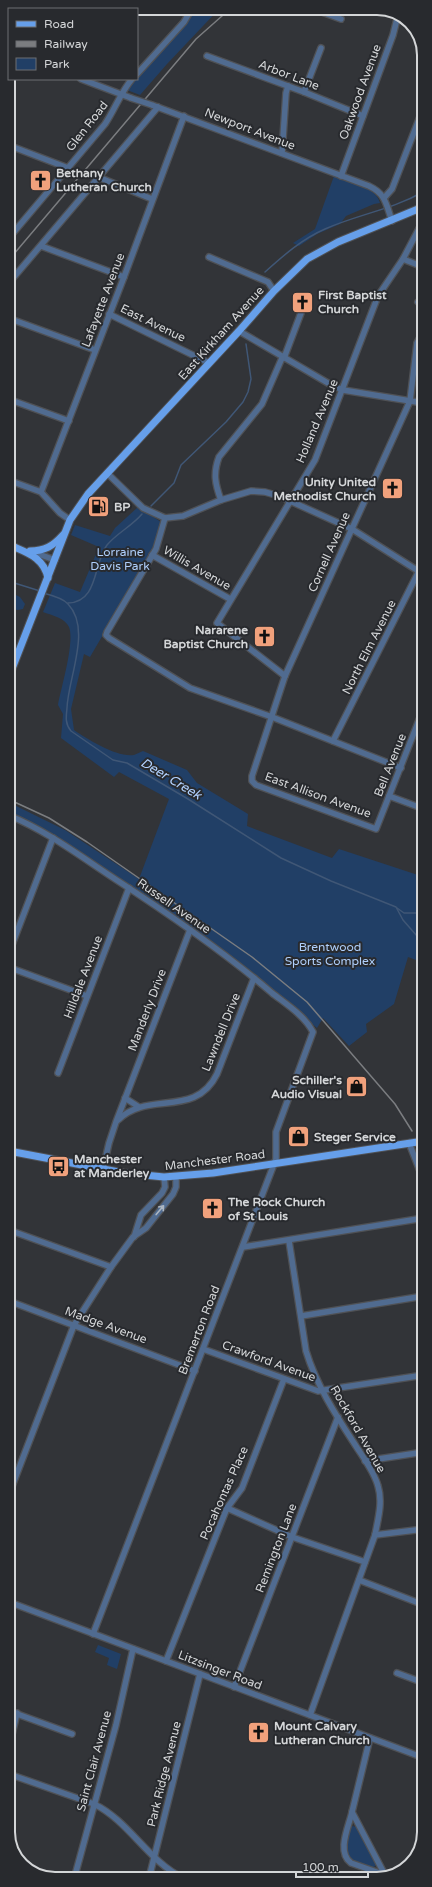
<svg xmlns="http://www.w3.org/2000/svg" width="432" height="1887" font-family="'Varela Round',sans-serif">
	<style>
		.green { fill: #213f66 }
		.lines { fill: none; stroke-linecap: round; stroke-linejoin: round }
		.stream { stroke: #405776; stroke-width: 1.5 }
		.minor-casing { stroke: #4f5155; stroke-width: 8 }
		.major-casing { stroke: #4f5155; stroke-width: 9 }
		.minor { stroke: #506b90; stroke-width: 5.5 }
		.major { stroke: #669fea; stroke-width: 7 }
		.rail { stroke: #7b7d80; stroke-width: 1.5 }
		.minor-bridge-casing { stroke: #4f5155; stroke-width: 8; stroke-linecap: butt }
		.minor-bridge { stroke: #506b90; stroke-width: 5.5 }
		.oneway { stroke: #acb6c2 }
		.labels { text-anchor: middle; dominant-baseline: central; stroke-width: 4; stroke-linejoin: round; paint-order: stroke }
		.street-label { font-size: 12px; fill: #d4d6d8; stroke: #282a2e }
		.poi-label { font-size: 12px; font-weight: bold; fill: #d4d6d8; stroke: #282a2e; text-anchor: start }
		.park-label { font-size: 12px; fill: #afcffb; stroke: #282a2e }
		.water-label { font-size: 13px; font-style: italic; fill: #b2d2ff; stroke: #282a2e }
		.rim { fill: none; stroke: #d4d6d8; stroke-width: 2 }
	</style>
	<rect width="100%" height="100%" fill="#323438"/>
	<g class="green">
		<polygon points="194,8 220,8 167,64 140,95 127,90 135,79 137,79 137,77 184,25"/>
		<path d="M334,176C349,182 376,186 380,203L374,204L346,216L340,224L317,234L299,246L293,243L315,229Z"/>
		<path d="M138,507L161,522L152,551L90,657L84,654L71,709L74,730C87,739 118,758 134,755C137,754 140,752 143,751L187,770L197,783L248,814L247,826L332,858L339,849L424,877V963L408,957L394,1004L366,1024L367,1032L349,1046L323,1018L317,1028L242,965L31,823L8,812V802L65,830L139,879L169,799L119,772L114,777L61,738L63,714L58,705C61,688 75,642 69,627C65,618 51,615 43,612L55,583L80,592L99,547L71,535L75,525L110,536L115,528Z"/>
		<polygon points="8,591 20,597 25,604 23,609 18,610 8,608"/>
		<polygon points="98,1645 121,1654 117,1669 107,1665 109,1658 95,1652"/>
		<path d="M352,1826L357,1827L377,1864L373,1868C344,1859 343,1858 350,1828Z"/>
	</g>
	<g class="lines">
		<g class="stream">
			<path d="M265,272C284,255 302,239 325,229C359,214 391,210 423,192"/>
			<polyline points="151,506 174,483 181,465 226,422 243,402 248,392 251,379 246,344"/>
			<polyline points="8,581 40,591"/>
			<path d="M43,593C51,595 63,598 68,604C92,629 68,678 67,708C66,717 65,724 71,731L113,760L127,763L188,799L281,858L331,881L396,907L403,920L424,944"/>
			<path d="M68,603C99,602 93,563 107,545C117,533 132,526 142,514"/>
			<polyline points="397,908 404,913 424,913"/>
		</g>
		<defs>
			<g id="minor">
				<polyline points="311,8 341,19"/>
				<polyline points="207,56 304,92 363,116"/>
				<polyline points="137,74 184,22 192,8"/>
				<polyline points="81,79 131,98"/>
				<polyline points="304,92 321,48"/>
				<path d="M152,105L369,186C386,194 386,204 392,221"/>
				<polyline points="8,145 68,168"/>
				<polyline points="282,153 286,93 288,86"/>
				<polyline points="341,176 393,35 398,15"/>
				<polyline points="98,177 152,199"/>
				<polyline points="384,198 392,189 423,109"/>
				<path d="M8,239L105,124C115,109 121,92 132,79"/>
				<polyline points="41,246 124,277"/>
				<polyline points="209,257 268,282 274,291"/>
				<polyline points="403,259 423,267"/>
				<polyline points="8,284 158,107"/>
				<polyline points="418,302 423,306"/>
				<polyline points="109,314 209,363"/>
				<polyline points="8,318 95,350"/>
				<polyline points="239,331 333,386 343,390 423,403"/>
				<polyline points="423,332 417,343 410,401 285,676 252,776 252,781 256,785 376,829 423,710"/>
				<polyline points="284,358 301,313"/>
				<polyline points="8,399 69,421"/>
				<polyline points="107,473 143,508 165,518 183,516 221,500 251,491 265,492 279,496 352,529 423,574"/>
				<polyline points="8,480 41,492 60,513 70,520"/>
				<polyline points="41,492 124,277 184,116"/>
				<path d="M221,500C215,484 213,473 219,457L262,404L282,358"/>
				<polyline points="165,518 156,549 107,632 106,635 109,638 190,688 272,717 401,768"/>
				<polyline points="33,552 55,560"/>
				<polyline points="152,555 230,599"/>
				<polyline points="285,676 217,623 315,460 378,296 403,259 423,221"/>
				<polyline points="416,729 423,732"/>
				<polyline points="333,741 423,563"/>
				<polyline points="389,796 424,809"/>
				<path d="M8,815C47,831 80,856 115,879C169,914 223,951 272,993C286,1004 305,1016 313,1032L276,1132V1159L93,1634"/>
				<polyline points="8,955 53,838"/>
				<polyline points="8,967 87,996"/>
				<polyline points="58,1073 129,888"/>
				<polyline points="125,1098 139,1107"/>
				<path d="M118,1120C148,1090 195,1119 217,1074L254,978"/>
				<polyline points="409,1143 424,1181"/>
				<polyline points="103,1169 109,1143 116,1122 190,930"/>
				<polyline points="9,1230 111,1267"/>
				<polyline points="134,1237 141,1215 162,1193 165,1187 164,1177"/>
				<path d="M289,1241L306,1351C316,1384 335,1414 354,1443C362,1456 374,1471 378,1486C383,1502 378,1519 375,1535L310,1715"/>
				<polyline points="243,1247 424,1218"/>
				<polyline points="9,1301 195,1371"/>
				<polyline points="301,1316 424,1296"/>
				<polyline points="203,1349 318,1391 424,1375"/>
				<polyline points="365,1461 424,1452"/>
				<polyline points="9,1494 74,1325 111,1267 133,1237 146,1228 173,1194 176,1187 176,1177"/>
				<polyline points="227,1508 292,1537 365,1562"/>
				<polyline points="375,1535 424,1529"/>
				<polyline points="359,1580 424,1605"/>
				<polyline points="9,1602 424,1758"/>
				<polyline points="166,1661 227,1508 242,1488 284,1379"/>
				<polyline points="397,1673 424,1683"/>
				<polyline points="234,1687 338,1417"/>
				<polyline points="9,1711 72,1734"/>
				<polyline points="370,1738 352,1812 385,1875 389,1877"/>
				<polyline points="9,1747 17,1713"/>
				<path d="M9,1774L94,1804C129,1821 148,1861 183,1878"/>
				<path d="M352,1812C349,1826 336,1852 351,1863L385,1875"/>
				<polyline points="149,1878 200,1674"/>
				<polyline points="74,1879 116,1725 133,1649"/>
			</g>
			<g id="major">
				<path d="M12,546C28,553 44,558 48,578"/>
				<path d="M30,551C45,551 53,546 63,535"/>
				<polyline points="8,679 70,520 88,494 239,331 274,291 307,259 338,242 423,207"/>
				<polyline points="9,1151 124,1173 164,1177 213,1173 424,1141"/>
			</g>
		</defs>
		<use href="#minor" class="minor-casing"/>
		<use href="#major" class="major-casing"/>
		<use href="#minor" class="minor"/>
		<use href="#major" class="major"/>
		<g class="rail">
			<polyline points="8,261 196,39 231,8"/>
			<polyline points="8,799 49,818 87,842 252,957 307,1002 395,1104 412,1131"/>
		</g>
		<defs>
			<polyline id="minor-bridge" points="131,98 152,105"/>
		</defs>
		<use href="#minor-bridge" class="minor-bridge-casing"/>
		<use href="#minor-bridge" class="minor-bridge"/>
	</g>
	<defs><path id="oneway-shaft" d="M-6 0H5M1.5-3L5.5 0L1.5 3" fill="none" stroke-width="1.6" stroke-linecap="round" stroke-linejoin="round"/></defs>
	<use class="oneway" href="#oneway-shaft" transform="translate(160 1210) rotate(-50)"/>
	<defs>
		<symbol id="church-square" viewBox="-11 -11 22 22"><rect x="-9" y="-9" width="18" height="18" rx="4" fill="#f1a17c" stroke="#282a2e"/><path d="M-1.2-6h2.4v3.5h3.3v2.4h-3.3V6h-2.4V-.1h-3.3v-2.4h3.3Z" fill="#111"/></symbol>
		<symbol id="fuel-square" viewBox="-11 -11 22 22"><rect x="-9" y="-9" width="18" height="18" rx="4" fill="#f1a17c" stroke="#282a2e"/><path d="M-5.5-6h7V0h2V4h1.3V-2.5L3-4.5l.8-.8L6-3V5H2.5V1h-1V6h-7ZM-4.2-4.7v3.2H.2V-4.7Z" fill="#111"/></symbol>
		<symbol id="shop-square" viewBox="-11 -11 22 22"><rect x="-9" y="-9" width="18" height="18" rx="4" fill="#f1a17c" stroke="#282a2e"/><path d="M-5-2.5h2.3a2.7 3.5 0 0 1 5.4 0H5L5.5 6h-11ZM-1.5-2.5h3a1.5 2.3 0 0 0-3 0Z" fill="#111"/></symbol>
		<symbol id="bus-square" viewBox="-11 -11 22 22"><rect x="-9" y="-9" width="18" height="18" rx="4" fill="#f1a17c" stroke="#282a2e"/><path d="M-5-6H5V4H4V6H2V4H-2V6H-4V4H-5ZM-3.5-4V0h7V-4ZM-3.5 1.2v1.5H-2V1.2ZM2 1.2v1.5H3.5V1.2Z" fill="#111"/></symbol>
	</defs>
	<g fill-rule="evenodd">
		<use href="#church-square" x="28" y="168" width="25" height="25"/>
		<use href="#church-square" x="290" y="290" width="25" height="25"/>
		<use href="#church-square" x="380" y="476" width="25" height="25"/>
		<use href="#fuel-square" x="86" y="494" width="25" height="25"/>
		<use href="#church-square" x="252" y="624" width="25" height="25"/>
		<use href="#shop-square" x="344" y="1074" width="25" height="25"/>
		<use href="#shop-square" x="286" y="1124" width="25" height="25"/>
		<use href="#bus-square" x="46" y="1154" width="25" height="25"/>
		<use href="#church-square" x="200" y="1196" width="25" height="25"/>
		<use href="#church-square" x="246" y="1720" width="25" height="25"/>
	</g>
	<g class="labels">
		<g class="street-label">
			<text transform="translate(289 75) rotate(21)">Arbor Lane</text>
			<text transform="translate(360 92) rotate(-70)">Oakwood Avenue</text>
			<text transform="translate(87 126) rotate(-52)">Glen Road</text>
			<text transform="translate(250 129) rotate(21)">Newport Avenue</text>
			<text transform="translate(103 300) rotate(-69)">Lafayette Avenue</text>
			<text transform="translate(153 323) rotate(26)">East Avenue</text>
			<text transform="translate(221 333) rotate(-48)">East Kirkham Avenue</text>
			<text transform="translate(317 421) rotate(-67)">Holland Avenue</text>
			<text transform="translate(329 552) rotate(-66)">Cornell Avenue</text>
			<text transform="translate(197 568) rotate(30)">Willis Avenue</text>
			<text transform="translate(369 647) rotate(-63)">North Elm Avenue</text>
			<text transform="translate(390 765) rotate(-68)">Bell Avenue</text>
			<text transform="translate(318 795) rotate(20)">East Allison Avenue</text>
			<text transform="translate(174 906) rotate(35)">Russell Avenue</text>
			<text transform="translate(83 977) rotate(-69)">Hilldale Avenue</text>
			<text transform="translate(147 1010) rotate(-69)">Manderly Drive</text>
			<text transform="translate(221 1032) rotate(-68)">Lawndell Drive</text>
			<text transform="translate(215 1160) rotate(-7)">Manchester Road</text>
			<text transform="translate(106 1325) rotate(20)">Madge Avenue</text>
			<text transform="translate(199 1330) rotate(-69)">Bremerton Road</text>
			<text transform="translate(269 1361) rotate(20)">Crawford Avenue</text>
			<text transform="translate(358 1429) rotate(60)">Rockford Avenue</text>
			<text transform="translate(224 1493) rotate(-66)">Pocahontas Place</text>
			<text transform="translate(276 1548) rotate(-69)">Remington Lane</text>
			<text transform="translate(220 1670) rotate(21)">Litzsinger Road</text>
			<text transform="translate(94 1761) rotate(-75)">Saint Clair Avenue</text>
			<text transform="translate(164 1774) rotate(-76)">Park Ridge Avenue</text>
		</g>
		<g class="poi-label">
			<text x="56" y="173">Bethany<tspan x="56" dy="14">Lutheran Church</tspan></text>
			<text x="318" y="295">First Baptist<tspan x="318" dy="14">Church</tspan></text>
			<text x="376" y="482" text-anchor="end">Unity United<tspan x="376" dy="14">Methodist Church</tspan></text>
			<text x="114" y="507">BP</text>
			<text x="248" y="630" text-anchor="end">Nararene<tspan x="248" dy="14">Baptist Church</tspan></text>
			<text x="342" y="1080" text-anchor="end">Schiller's<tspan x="342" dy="14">Audio Visual</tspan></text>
			<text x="314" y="1137">Steger Service</text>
			<text x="74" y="1159">Manchester<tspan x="74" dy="14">at Manderley</tspan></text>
			<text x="228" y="1202">The Rock Church<tspan x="228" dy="14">of St Louis</tspan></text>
			<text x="274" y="1726">Mount Calvary<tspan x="274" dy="14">Lutheran Church</tspan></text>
		</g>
		<g class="park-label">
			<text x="120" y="552">Lorraine<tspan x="120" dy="14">Davis Park</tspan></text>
			<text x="330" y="947">Brentwood<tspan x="330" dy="14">Sports Complex</tspan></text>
		</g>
		<g class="water-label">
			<text transform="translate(171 779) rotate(31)">Deer Creek</text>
		</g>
	</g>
	<path d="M0 0H432V1887H0ZM55 15H377A40 40 0 0 1 417 55V1832A40 40 0 0 1 377 1872H55A40 40 0 0 1 15 1832V55A40 40 0 0 1 55 15Z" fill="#282a2e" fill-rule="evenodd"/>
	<path class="rim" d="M55 15H377A40 40 0 0 1 417 55V1832A40 40 0 0 1 377 1872H55A40 40 0 0 1 15 1832V55A40 40 0 0 1 55 15Z"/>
	<rect x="8" y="8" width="130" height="72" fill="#282a2e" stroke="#6d6f72"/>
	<rect x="16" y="21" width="20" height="6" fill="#669fea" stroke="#6d6f72"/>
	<text x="44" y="28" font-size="12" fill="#d4d6d8">Road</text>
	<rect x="16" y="41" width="20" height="6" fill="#7b7d80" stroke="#6d6f72"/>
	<text x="44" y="48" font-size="12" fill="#d4d6d8">Railway</text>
	<rect x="16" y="58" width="20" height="12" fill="#213f66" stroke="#6d6f72"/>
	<text x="44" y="68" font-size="12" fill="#d4d6d8">Park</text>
	<path d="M296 1871v6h72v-6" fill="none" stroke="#d4d6d8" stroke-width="2"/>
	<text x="302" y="1871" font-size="12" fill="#d4d6d8" stroke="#282a2e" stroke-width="3" paint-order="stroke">100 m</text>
</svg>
